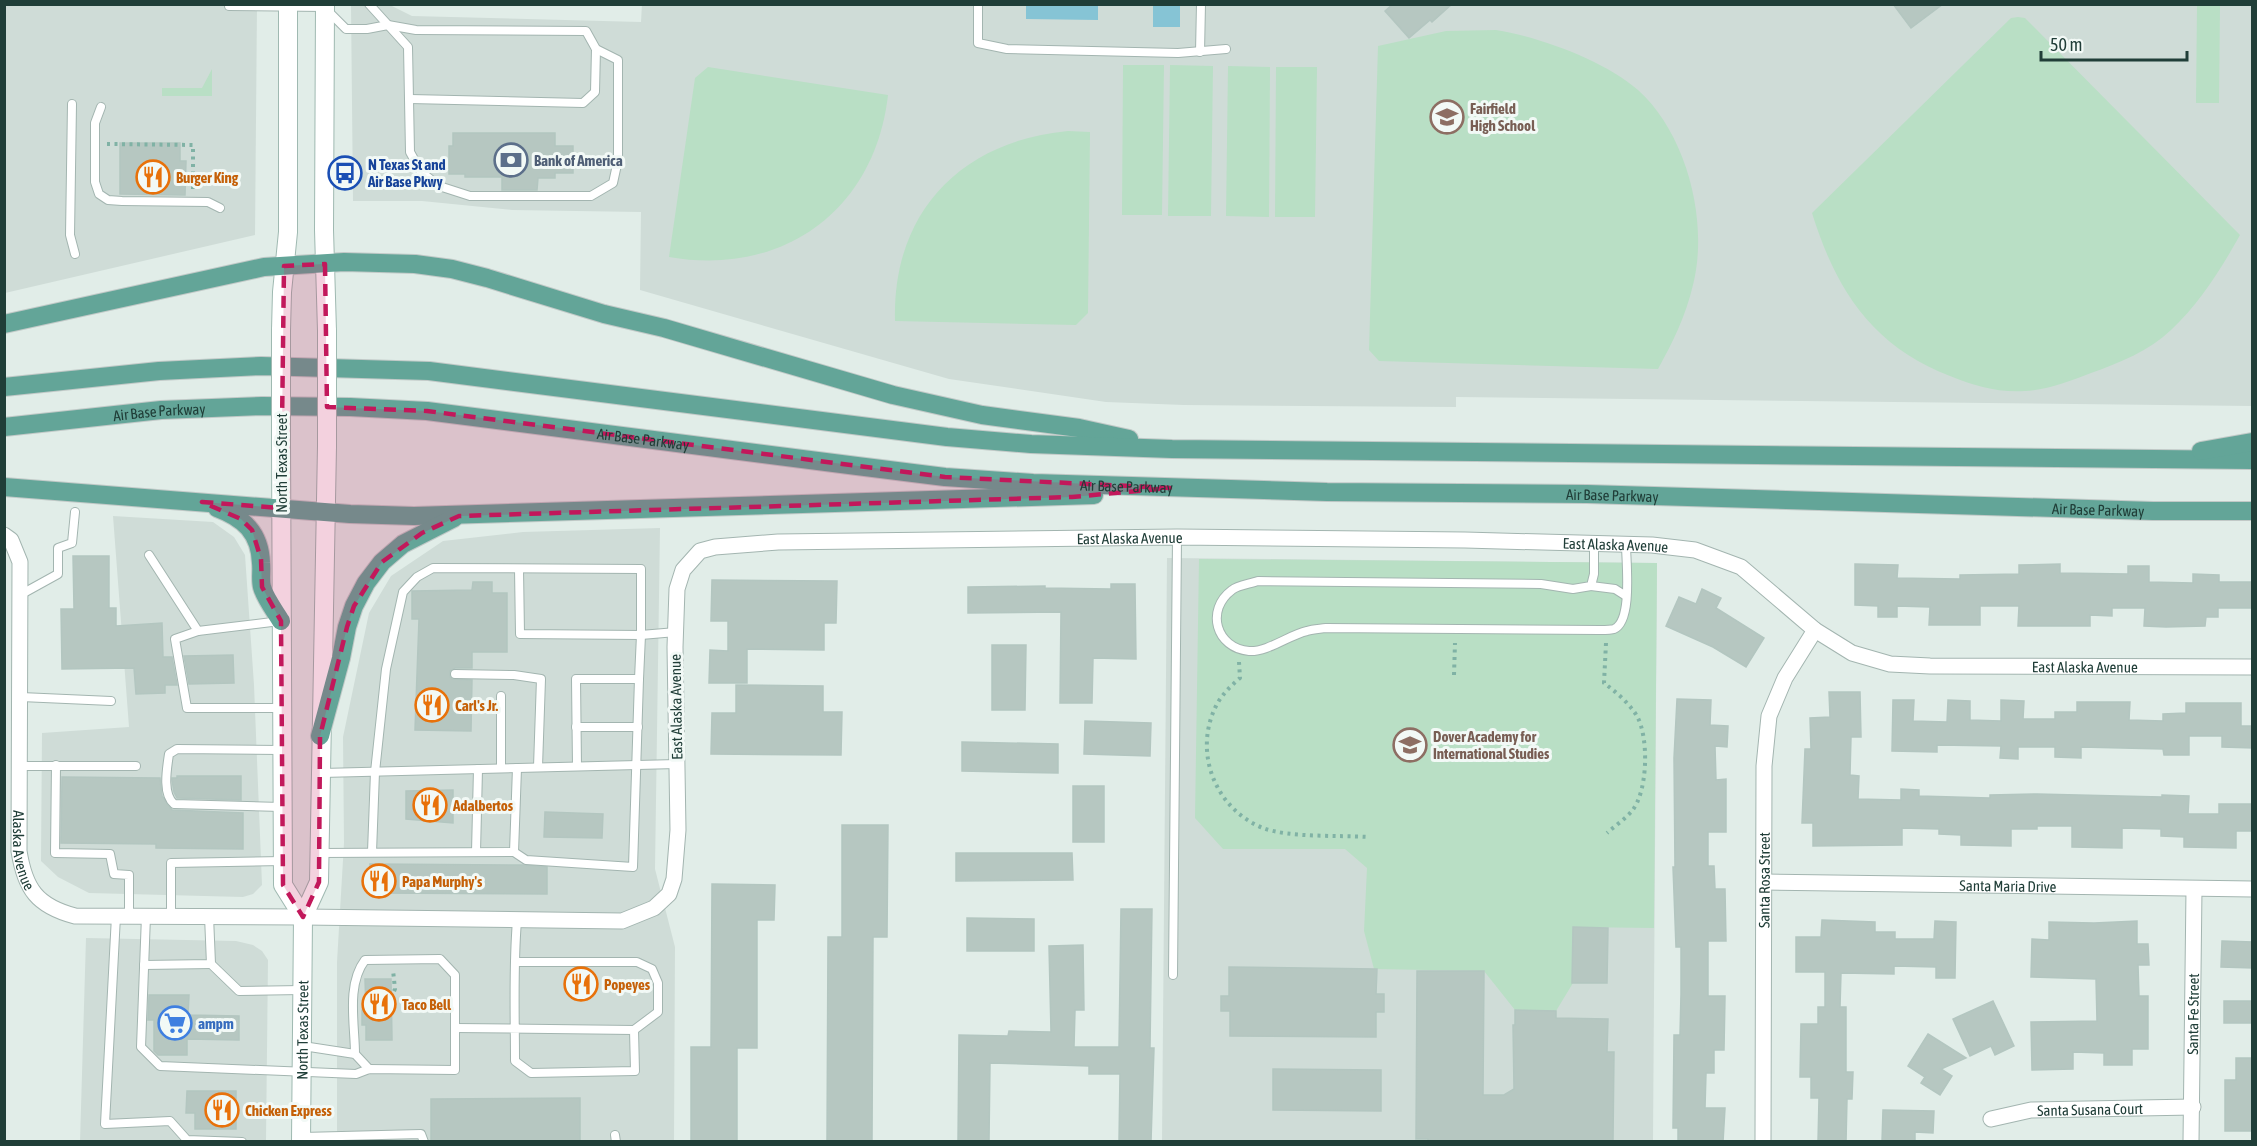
<svg xmlns="http://www.w3.org/2000/svg" width="2257" height="1146" font-family="'Asap Condensed',sans-serif">
	<style>
		.built { fill: #cfdcd7 }
		.green { fill: #b9dfc5 }
		.water { fill: #86c4d5 }
		.building { fill: #b6c7c1; stroke: #b3c6c0; stroke-width: 1.5 }
		.lines { fill: none; stroke-linecap: round; stroke-linejoin: round }
		.service-casing { stroke: #a3b5b0; stroke-width: 10 }
		.minor-casing { stroke: #a3b5b0; stroke-width: 17 }
		.secondary-casing { stroke: #9fb9b1; stroke-width: 20 }
		.primary-casing { stroke: #c1c9c7; stroke-width: 20 }
		.path { stroke: #80b2a5; stroke-width: 4; stroke-dasharray: 3 4.5; stroke-linecap: butt }
		.service { stroke: #fff; stroke-width: 8 }
		.minor { stroke: #fff; stroke-width: 15 }
		.secondary { stroke: #fff; stroke-width: 18 }
		.primary { stroke: #63a598; stroke-width: 18 }
		.secondary-bridge-casing { stroke: #9fb9b1; stroke-width: 20; stroke-linecap: butt }
		.secondary-bridge { stroke: #fff; stroke-width: 18 }
		.marked { fill: #c2185b; fill-opacity: 0.2; stroke: #c2185b; stroke-width: 4.5; stroke-dasharray: 12 8; stroke-linejoin: round }
		.labels { text-anchor: middle; dominant-baseline: central; stroke-width: 6; stroke-linejoin: round; paint-order: stroke }
		.education-label { font-size: 15px; font-weight: bold; fill: #785e54; stroke: #f2f9f6; text-anchor: start }
		.service-label { font-size: 15px; font-weight: bold; fill: #4e5e75; stroke: #f2f9f6; text-anchor: start }
		.transit-label { font-size: 15px; font-weight: bold; fill: #164399; stroke: #f2f9f6; text-anchor: start }
		.food-label { font-size: 15px; font-weight: bold; fill: #c56008; stroke: #f2f9f6; text-anchor: start }
		.street-label { font-size: 15px; fill: #203e38; stroke: #f2f9f6 }
		.shop-label { font-size: 15px; font-weight: bold; fill: #366cbe; stroke: #f2f9f6; text-anchor: start }
	</style>
	<rect width="100%" height="100%" fill="#e1ede8"/>
	<g class="built">
		<polygon points="642,4 2252,5 2252,406 1456,397 1456,407 1184,405 1106,402 949,379 640,290 641,212 512,210 422,201 353,201 351,5 390,5 412,16 641,22"/>
		<polygon points="4,5 257,5 255,235 5,293"/>
		<polygon points="113,516 213,522 234,537 245,555 254,685 262,885 253,894 243,897 89,893 58,877 41,861 42,733 129,727"/>
		<polygon points="660,528 655,869 675,947 674,1141 337,1142 337,962 344,843 343,737 369,613 391,576 443,541 523,532"/>
		<polygon points="1167,558 1657,563 1653,1141 1162,1142"/>
		<polygon points="86,938 236,941 253,945 262,951 268,960 266,1141 80,1142"/>
	</g>
	<g class="green">
		<polygon points="2197,5 2220,5 2219,103 2196,103"/>
		<path d="M2018,17L2025,18L2240,235C2221,269 2200,303 2171,330C2149,351 2119,363 2091,373C2070,381 2048,390 2025,391C1999,393 1975,386 1950,376C1872,346 1836,290 1812,213L2011,18Z"/>
		<path d="M1496,30C1540,37 1605,61 1638,90C1687,134 1709,222 1693,285C1686,315 1673,342 1658,369L1379,361L1369,350L1378,46L1446,31Z"/>
		<polygon points="1123,65 1164,65 1162,215 1122,215"/>
		<polygon points="1170,65 1213,66 1211,216 1168,216"/>
		<polygon points="1228,66 1270,67 1269,217 1226,216"/>
		<path d="M708,67L888,95C875,210 783,277 669,257L695,78Z"/>
		<polygon points="1276,67 1317,67 1315,217 1275,217"/>
		<polygon points="212,69 212,96 162,96 162,88 202,88"/>
		<path d="M1068,131L1090,132L1088,313L1076,325L895,321C892,212 961,141 1068,131Z"/>
		<polygon points="1199,559 1657,563 1654,928 1573,927 1573,983 1556,1011 1515,1010 1484,971 1374,969 1364,931 1367,868 1345,849 1223,849 1195,818"/>
	</g>
	<g class="water">
		<polygon points="1026,5 1098,5 1098,20 1026,19"/>
		<rect x="1153" y="5" width="27" height="22"/>
	</g>
	<g class="building">
		<polygon points="1393,4 1452,4 1432,22 1430,20 1409,38 1385,11"/>
		<polygon points="1893,4 1943,4 1911,28"/>
		<polygon points="453,133 555,133 555,146 573,146 573,173 555,173 555,178 538,178 537,190 502,190 502,177 465,177 465,174 449,174 449,146 453,146"/>
		<polygon points="120,143 180,143 180,161 186,161 185,195 120,194"/>
		<polygon points="73,556 109,556 109,608 116,608 116,626 162,623 163,657 172,657 177,685 165,685 165,693 136,694 134,668 62,669 61,609 74,609"/>
		<polygon points="1855,564 1898,565 1897,578 1960,579 1960,575 2019,574 2019,565 2060,564 2060,573 2128,574 2128,566 2149,566 2149,582 2193,583 2193,574 2219,575 2219,582 2253,582 2253,608 2218,608 2218,617 2206,617 2205,626 2166,627 2144,626 2145,608 2112,608 2112,616 2090,615 2090,626 2018,626 2019,606 1980,606 1980,625 1929,625 1930,607 1897,606 1897,617 1878,617 1878,606 1855,605"/>
		<polygon points="712,580 837,581 836,623 824,623 824,650 747,649 747,683 709,683 710,650 728,651 728,621 711,621"/>
		<polygon points="473,582 492,582 492,593 507,593 507,652 472,652 472,668 455,668 450,671 450,676 452,679 472,680 471,731 415,730 419,619 412,619 412,591 472,590"/>
		<polygon points="1111,584 1135,584 1136,659 1093,658 1092,703 1060,703 1061,612 968,613 968,587 1045,586 1045,588 1111,589"/>
		<polygon points="1702,589 1721,598 1716,608 1764,638 1746,667 1713,647 1666,626 1679,597 1696,604"/>
		<polygon points="992,645 1026,645 1025,710 992,710"/>
		<polygon points="233,655 234,683 189,684 184,656"/>
		<polygon points="736,685 823,686 823,712 842,712 841,755 711,754 712,713 736,713"/>
		<polygon points="1829,692 1860,692 1861,737 1851,737 1850,775 1859,776 1858,799 1901,800 1901,789 1919,790 1919,796 1990,798 1990,795 2037,794 2162,797 2162,795 2189,796 2188,814 2219,814 2219,804 2253,804 2253,831 2236,831 2236,848 2184,847 2184,837 2161,836 2161,829 2122,828 2122,848 2072,847 2072,826 2037,826 2037,829 2011,829 2011,846 1961,845 1961,835 1939,834 1939,829 1902,828 1902,845 1813,846 1813,823 1802,823 1805,749 1811,749 1810,718 1830,717"/>
		<polygon points="1677,699 1711,700 1710,725 1728,726 1727,747 1715,746 1716,780 1726,779 1726,832 1708,832 1708,866 1714,866 1715,889 1725,889 1726,941 1708,941 1708,996 1725,996 1724,1050 1714,1050 1714,1073 1706,1073 1705,1108 1725,1108 1723,1142 1678,1142 1678,1128 1673,1128 1674,1035 1680,1035 1681,994 1681,947 1676,947 1673,867 1675,867 1674,758"/>
		<polygon points="1893,700 1914,700 1913,721 1947,722 1948,700 1970,701 1970,720 2001,721 2001,700 2024,701 2023,719 2055,719 2055,712 2077,712 2077,702 2130,702 2129,720 2163,721 2163,714 2186,713 2186,703 2241,703 2241,726 2253,726 2253,748 2222,747 2222,736 2189,736 2189,755 2164,755 2163,749 2081,747 2081,758 2055,757 2055,747 2018,747 2018,759 2000,758 2001,746 1937,745 1937,752 1892,751"/>
		<polygon points="1085,721 1151,723 1150,756 1084,754"/>
		<polygon points="962,742 1058,744 1058,773 962,771"/>
		<polygon points="177,776 241,776 241,800 177,798 174,792 172,780 172,778 177,778"/>
		<polygon points="62,777 160,778 162,796 172,810 243,813 243,849 156,848 156,844 61,843"/>
		<rect x="1073" y="786" width="31" height="56"/>
		<polygon points="453,790 453,823 406,819 406,791"/>
		<polygon points="545,812 603,814 602,838 544,837"/>
		<polygon points="842,825 888,825 887,937 873,937 872,1142 827,1142 828,937 842,937"/>
		<polygon points="956,853 1072,853 1073,880 956,881"/>
		<polygon points="370,864 522,865 547,867 547,894 370,893"/>
		<polygon points="712,884 775,885 774,920 757,920 757,1048 737,1048 737,1142 691,1142 691,1047 711,1047"/>
		<polygon points="1121,909 1152,909 1150,1048 1154,1048 1151,1142 1119,1142 1120,1074 1089,1074 1089,1066 990,1063 989,1142 958,1142 959,1035 1008,1036 1009,1031 1051,1032 1049,946 1083,945 1084,1010 1075,1010 1074,1047 1119,1047"/>
		<polygon points="967,918 1034,919 1034,951 967,951"/>
		<polygon points="1822,920 1875,922 1875,932 1895,932 1895,939 1934,939 1935,921 1956,922 1955,978 1936,978 1936,967 1894,966 1894,974 1841,973 1840,1007 1846,1007 1846,1072 1853,1072 1852,1099 1847,1099 1846,1142 1818,1142 1819,1098 1811,1098 1811,1077 1800,1077 1801,1024 1818,1024 1818,1007 1825,1007 1825,972 1796,972 1796,937 1821,937"/>
		<polygon points="2137,921 2137,944 2148,944 2149,965 2138,965 2139,996 2148,996 2148,1049 2132,1049 2132,1065 2104,1065 2104,1053 2073,1052 2073,1069 2032,1070 2031,1022 2097,1021 2096,979 2031,977 2032,939 2049,940 2049,922 2094,923"/>
		<polygon points="1573,927 1608,928 1607,983 1572,983"/>
		<polygon points="2222,941 2253,942 2253,968 2221,967"/>
		<polygon points="1229,967 1377,969 1376,994 1384,994 1384,1012 1376,1012 1376,1037 1230,1036 1230,1011 1221,1011 1221,996 1229,996"/>
		<polygon points="1417,971 1484,971 1483,1095 1504,1095 1514,1089 1513,1025 1515,1025 1515,1010 1556,1011 1556,1018 1608,1019 1607,1052 1614,1052 1613,1142 1428,1142 1428,1139 1416,1139"/>
		<polygon points="365,979 391,979 392,1040 366,1040 366,1025 362,1025 362,1010 366,1010"/>
		<polygon points="149,995 189,995 188,1015 239,1016 239,1040 187,1039 187,1055 158,1055 154,1051 154,1020 148,1020"/>
		<polygon points="1993,1001 2014,1046 1995,1055 1991,1046 1970,1056 1953,1019"/>
		<rect x="2224" y="1001" width="29" height="22"/>
		<polygon points="1928,1034 1966,1058 1941,1069 1952,1076 1940,1095 1921,1083 1925,1077 1908,1066"/>
		<polygon points="2236,1058 2253,1058 2253,1131 2225,1131 2225,1080 2236,1080"/>
		<polygon points="1273,1069 1381,1070 1381,1111 1273,1110"/>
		<polygon points="187,1091 236,1091 236,1129 195,1129 195,1113 186,1113"/>
		<polygon points="580,1098 580,1142 431,1142 431,1099"/>
		<polygon points="1883,1110 1934,1111 1933,1133 1915,1132 1915,1142 1882,1142"/>
	</g>
	<g class="lines">
		<defs>
			<g id="service">
				<polyline points="369,4 408,47 410,152 421,172 439,186 470,196 591,196 613,183 618,160 618,60 596,49"/>
				<polyline points="978,4 978,43 1007,49 1178,53 1226,49"/>
				<polyline points="229,6 326,7"/>
				<polyline points="328,11 346,29 367,29 388,25 416,30 586,31 596,49 595,92 583,103 410,99"/>
				<polyline points="1200,52 1201,4"/>
				<polyline points="72,104 70,235 75,254"/>
				<polyline points="101,107 95,123 95,182 99,194 108,200 122,201 208,202 220,208"/>
				<path d="M1594,543V574L1591,586L1573,589L1541,584L1258,581C1250,584 1238,585 1232,590C1205,610 1216,648 1249,651C1268,652 1289,635 1307,631C1313,629 1319,629 1326,628L1600,630C1604,630 1611,630 1614,629C1633,621 1626,562 1626,544"/>
				<polyline points="149,555 198,631 280,621"/>
				<polyline points="519,569 520,634 641,635 639,679 576,679 577,766"/>
				<polyline points="1591,586 1615,589 1626,596"/>
				<polyline points="20,595 58,574 58,548 72,543 75,512"/>
				<polyline points="198,631 175,639 187,708 282,708"/>
				<polyline points="455,674 514,675 541,679 538,767"/>
				<polyline points="501,696 501,768"/>
				<polyline points="21,697 111,701"/>
				<polyline points="576,727 638,727"/>
				<polyline points="56,765 55,853 110,854 114,874 129,875 129,916"/>
				<polyline points="20,766 136,766"/>
				<polyline points="322,773 677,764"/>
				<path d="M281,807L174,804C162,794 167,768 169,754L177,749L282,750"/>
				<polyline points="372,852 375,772 386,669 403,592 417,577 433,568 641,569 641,635 676,632"/>
				<polyline points="476,852 478,769"/>
				<polyline points="514,852 526,860 633,867 639,679"/>
				<polyline points="320,853 514,852 517,768"/>
				<polyline points="116,916 105,1124 170,1121 187,1140 242,1142"/>
				<path d="M146,916L141,1047L160,1066L356,1074L369,1069L455,1070V975L440,959L365,960C346,985 355,1025 355,1054"/>
				<polyline points="171,916 171,863 283,861"/>
				<polyline points="515,962 637,962 652,969 658,983 658,1012 634,1030"/>
				<polyline points="211,964 239,991 302,990"/>
				<polyline points="144,965 211,964 209,916"/>
				<polyline points="1173,975 1177,537"/>
				<path d="M455,1028L634,1030L635,1071L531,1073L515,1061C515,1015 513,967 517,921"/>
				<polyline points="303,1046 355,1054 369,1069"/>
				<polyline points="615,1135 616,1142"/>
				<polyline points="302,1137 421,1134 424,1142"/>
			</g>
			<g id="minor">
				<path id="s1" d="M4,535L11,540L20,562L19,851C25,889 37,906 75,916L303,917L622,921L654,908L669,894L674,879L678,830L675,647L677,589L683,570L700,551L715,547L778,542L1177,537L1465,540L1652,545L1695,550L1741,567L1815,630L1852,653L1890,664L1930,666L2252,667"/>
				<path id="s2" d="M1764,882L2252,889"/>
				<path id="s3" d="M1991,1119L2031,1110L2193,1107"/>
				<path id="s4" d="M1763,1142L1764,766L1769,716L1785,678L1815,630"/>
				<path id="s5" d="M2191,1142L2194,889"/>
			</g>
			<g id="secondary">
				<polyline points="325,4 324,230 327,331"/>
				<polyline points="281,330 282,292 288,232 288,4"/>
				<polyline points="281,445 283,885 303,917"/>
				<path id="s6" d="M301,1142L303,917L319,882L327,446"/>
			</g>
			<g id="primary">
				<polyline points="4,324 264,267 344,262 415,264 452,269 487,278 604,314 664,328 893,395 982,415 1079,428 1129,439"/>
				<polyline points="4,387 159,371 261,366 429,371 947,437 1031,444 1172,449 2252,460"/>
				<path id="s7" d="M4,427L161,410L262,406L350,407L427,411L857,466L945,477L1033,483L1327,492L1587,494L2153,511H2252"/>
				<polyline points="2201,451 2252,442"/>
				<polyline points="4,487 350,514 414,516 1094,495"/>
				<path d="M217,508C244,518 260,533 261,563C262,571 260,580 262,587C265,598 275,611 281,621"/>
				<polyline points="320,736 341,658 347,627 354,606 366,583 382,562 403,544 454,518"/>
			</g>
		</defs>
		<use href="#service" class="service-casing"/>
		<use href="#minor" class="minor-casing"/>
		<use href="#secondary" class="secondary-casing"/>
		<use href="#primary" class="primary-casing"/>
		<g class="path">
			<polyline points="107,144 193,145 193,189"/>
			<path d="M1606,643L1604,683C1616,692 1628,702 1637,716C1649,738 1648,791 1632,811C1625,819 1615,826 1607,833"/>
			<path d="M1239,662L1240,678C1231,686 1222,694 1216,706C1193,752 1215,809 1263,828C1289,838 1339,835 1368,837"/>
			<polyline points="1454,675 1455,643"/>
			<polyline points="391,998 395,989 393,970"/>
		</g>
		<use href="#service" class="service"/>
		<use href="#minor" class="minor"/>
		<use href="#secondary" class="secondary"/>
		<use href="#primary" class="primary"/>
		<defs>
			<g id="secondary-bridge">
				<polyline points="281,445 281,330"/>
				<polyline points="327,446 327,331"/>
			</g>
		</defs>
		<use href="#secondary-bridge" class="secondary-bridge-casing"/>
		<use href="#secondary-bridge" class="secondary-bridge"/>
	</g>
	<path class="marked" d="M325,264L327,407L427,411L945,477L1170,488L1072,497L459,516L422,533L382,562L354,606L347,627L320,736L319,882L303,917L283,885L281,621L262,587L261,559L252,530L241,519L202,502L281,508L284,266Z"/>
	<defs>
		<symbol id="school-ring" viewBox="-11 -11 22 22"><circle r="9.5" fill="#f2f9f6" stroke="#8d6e63" stroke-width="1.5"/><path d="M0-5L7-2L0 1L-7-2ZM-4 1L0 2.5L4 1V4Q0 6-4 4Z" fill="#8d6e63"/></symbol>
		<symbol id="bank-ring" viewBox="-11 -11 22 22"><circle r="9.5" fill="#f2f9f6" stroke="#5c6f8a" stroke-width="1.5"/><path d="M-6-4H6V4H-6ZM0-2.3a2.3 2.3 0 1 0 0 4.6a2.3 2.3 0 1 0 0-4.6Z" fill="#5c6f8a"/></symbol>
		<symbol id="bus-ring" viewBox="-11 -11 22 22"><circle r="9.5" fill="#f2f9f6" stroke="#1a4fb4" stroke-width="1.5"/><path d="M-5-6H5V4H4V6H2V4H-2V6H-4V4H-5ZM-3.5-4V0h7V-4ZM-3.5 1.2v1.5H-2V1.2ZM2 1.2v1.5H3.5V1.2Z" fill="#1a4fb4"/></symbol>
		<symbol id="restaurant-ring" viewBox="-11 -11 22 22"><circle r="9.5" fill="#f2f9f6" stroke="#e8710a" stroke-width="1.5"/><path d="M-5-6h1v4h1v-4h1v4h1v-4h1v5L-1.5 .5V6h-2V.5L-5-1ZM5-6V6H3V1.5H1.5Q1.5-4 5-6Z" fill="#e8710a"/></symbol>
		<symbol id="supermarket-ring" viewBox="-11 -11 22 22"><circle r="9.5" fill="#f2f9f6" stroke="#3f7fe0" stroke-width="1.5"/><path d="M-6-5.5h2.5l.6 2H6L4.5 2H-2.5L-4.4-4H-6ZM-1.5 3.2a1.3 1.3 0 1 0 .1 0ZM3 3.2a1.3 1.3 0 1 0 .1 0Z" fill="#3f7fe0"/></symbol>
	</defs>
	<g fill-rule="evenodd">
		<use href="#school-ring" x="1428" y="98" width="38" height="38"/>
		<use href="#bank-ring" x="492" y="141" width="38" height="38"/>
		<use href="#bus-ring" x="326" y="154" width="38" height="38"/>
		<use href="#restaurant-ring" x="134" y="158" width="38" height="38"/>
		<use href="#restaurant-ring" x="413" y="686" width="38" height="38"/>
		<use href="#school-ring" x="1391" y="726" width="38" height="38"/>
		<use href="#restaurant-ring" x="411" y="786" width="38" height="38"/>
		<use href="#restaurant-ring" x="360" y="862" width="38" height="38"/>
		<use href="#restaurant-ring" x="562" y="965" width="38" height="38"/>
		<use href="#restaurant-ring" x="360" y="985" width="38" height="38"/>
		<use href="#supermarket-ring" x="156" y="1004" width="38" height="38"/>
		<use href="#restaurant-ring" x="203" y="1091" width="38" height="38"/>
	</g>
	<g class="labels">
		<g class="education-label">
			<text x="1470" y="108">Fairfield<tspan x="1470" dy="17">High School</tspan></text>
			<text x="1433" y="736">Dover Academy for<tspan x="1433" dy="17">International Studies</tspan></text>
		</g>
		<g class="service-label">
			<text x="534" y="160">Bank of America</text>
		</g>
		<g class="transit-label">
			<text x="368" y="164">N Texas St and<tspan x="368" dy="17">Air Base Pkwy</tspan></text>
		</g>
		<g class="food-label">
			<text x="176" y="177">Burger King</text>
			<text x="455" y="705">Carl's Jr.</text>
			<text x="453" y="805">Adalbertos</text>
			<text x="402" y="881">Papa Murphy's</text>
			<text x="604" y="984">Popeyes</text>
			<text x="402" y="1004">Taco Bell</text>
			<text x="245" y="1110">Chicken Express</text>
		</g>
		<g class="street-label">
			<text stroke="none"><textPath href="#s7" startOffset="156">Air Base Parkway</textPath></text>
			<text stroke="none"><textPath href="#s7" startOffset="642">Air Base Parkway</textPath></text>
			<text transform="translate(281 463) rotate(-90)">North Texas Street</text>
			<text stroke="none"><textPath href="#s7" startOffset="1128">Air Base Parkway</textPath></text>
			<text stroke="none"><textPath href="#s7" startOffset="1614">Air Base Parkway</textPath></text>
			<text stroke="none"><textPath href="#s7" startOffset="2100">Air Base Parkway</textPath></text>
			<text stroke="none"><textPath href="#s1" startOffset="1798">East Alaska Avenue</textPath></text>
			<text stroke="none"><textPath href="#s1" startOffset="2284">East Alaska Avenue</textPath></text>
			<text stroke="none"><textPath href="#s1" startOffset="2788">East Alaska Avenue</textPath></text>
			<text transform="translate(676 707) rotate(-91)">East Alaska Avenue</text>
			<text stroke="none"><textPath href="#s1" startOffset="321">Alaska Avenue</textPath></text>
			<text stroke="none"><textPath href="#s4" startOffset="262">Santa Rosa Street</textPath></text>
			<text stroke="none"><textPath href="#s2" startOffset="244">Santa Maria Drive</textPath></text>
			<text stroke="none"><textPath href="#s5" startOffset="128">Santa Fe Street</textPath></text>
			<text stroke="none"><textPath href="#s6" startOffset="112">North Texas Street</textPath></text>
			<text stroke="none"><textPath href="#s3" startOffset="100">Santa Susana Court</textPath></text>
		</g>
		<g class="shop-label">
			<text x="198" y="1023">ampm</text>
		</g>
	</g>
	<rect width="2257" height="1146" fill="none" stroke="#203e38" stroke-width="12"/>
	<path d="M2041 51v9h146v-9" fill="none" stroke="#203e38" stroke-width="3"/>
	<text x="2050" y="51" font-size="18" fill="#203e38" stroke="#f2f9f6" stroke-width="4.5" paint-order="stroke">50 m</text>
</svg>
